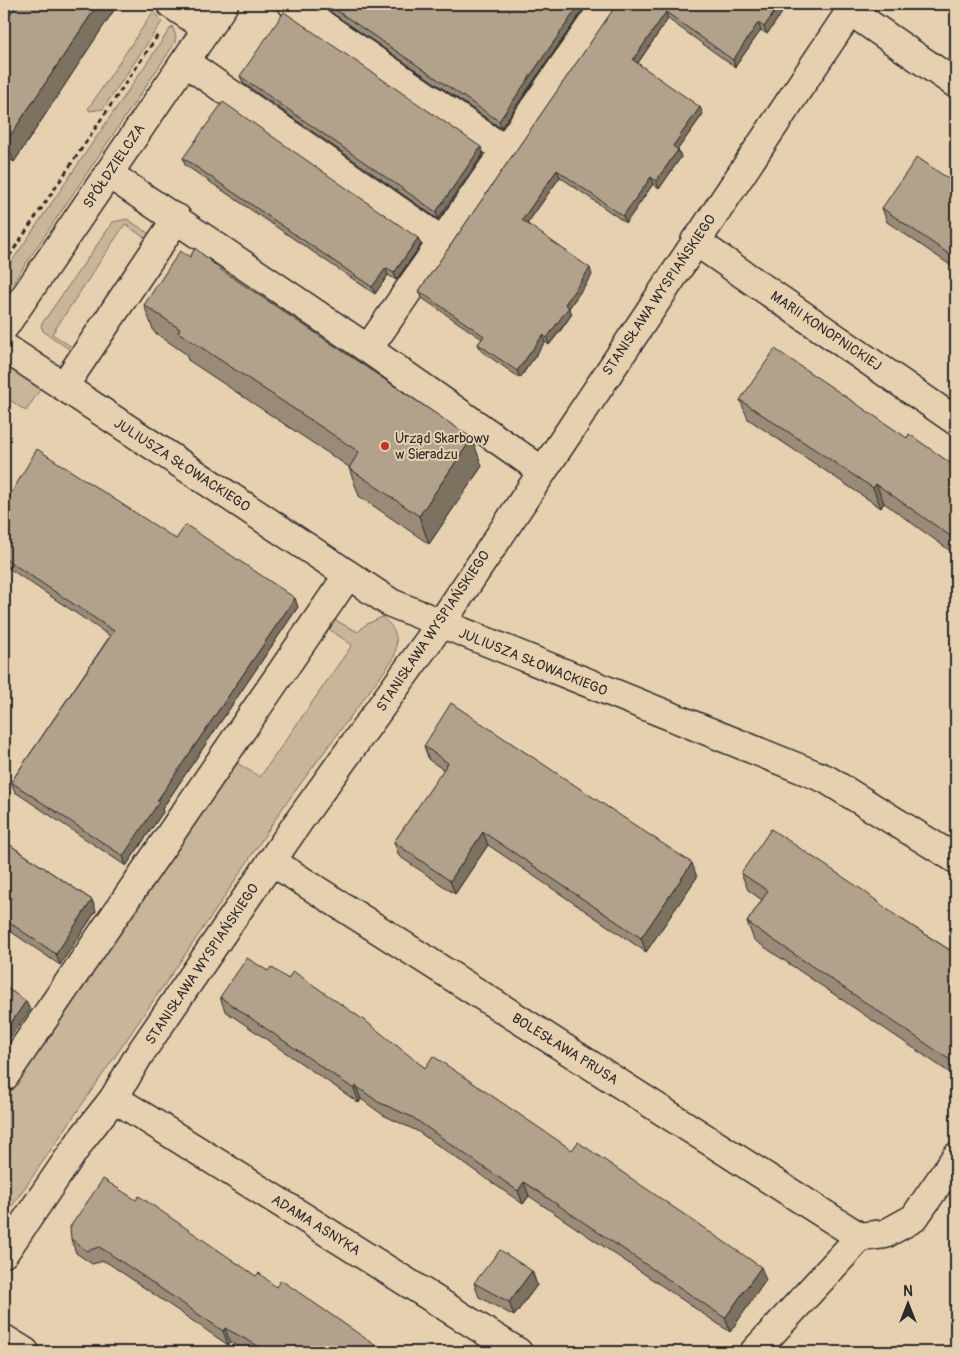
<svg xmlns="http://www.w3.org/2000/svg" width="960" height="1356" font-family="Pangolin,sans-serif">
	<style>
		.green { fill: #c8b59a; stroke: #7a7062 }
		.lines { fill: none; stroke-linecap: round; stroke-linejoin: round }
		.minor-casing { stroke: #2b2b2b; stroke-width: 31 }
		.path { stroke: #2b2b2b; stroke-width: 3; stroke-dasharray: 5 4; stroke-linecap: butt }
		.minor { stroke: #e7d0b0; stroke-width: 28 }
		.wall { fill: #998b78; stroke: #2b2b2b }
		.shaded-wall { fill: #7d7161; stroke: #2b2b2b }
		.building { fill: #b2a28b; stroke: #2b2b2b }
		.poi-dot { fill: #c8321e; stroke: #e7d0b0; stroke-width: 2 }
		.labels { text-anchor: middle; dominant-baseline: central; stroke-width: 4; stroke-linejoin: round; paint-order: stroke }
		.street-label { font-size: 14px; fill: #2b2b2b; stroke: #e7d0b0 }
		.poi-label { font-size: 14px; fill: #2b2b2b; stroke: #e7d0b0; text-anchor: start }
	</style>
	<rect width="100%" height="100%" fill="#e7d0b0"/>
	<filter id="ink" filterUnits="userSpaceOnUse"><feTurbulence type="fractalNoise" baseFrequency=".02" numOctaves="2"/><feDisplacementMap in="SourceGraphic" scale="10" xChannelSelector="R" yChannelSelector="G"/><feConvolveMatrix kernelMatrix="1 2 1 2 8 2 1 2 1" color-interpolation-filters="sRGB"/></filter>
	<g filter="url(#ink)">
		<g class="green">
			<polygon points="153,12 162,21 161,23 103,109 90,111 88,109"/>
			<polygon points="172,26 176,36 175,43 4,296 4,273"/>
			<polygon points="127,219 151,235 148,240 125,224 52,334 75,349 73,352 43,331 41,325 113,222"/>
			<polygon points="4,366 12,368 41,388 26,411 4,396"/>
			<path d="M382,617C397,629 399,640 394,658L284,806L219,905L4,1218V1096L237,763L260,777L352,645L329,629L335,620L358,632L365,625Z"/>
		</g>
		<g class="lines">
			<defs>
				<g id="minor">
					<polyline points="171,4 207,28"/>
					<polyline points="292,4 505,150"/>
					<polyline points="850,11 956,84"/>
					<polyline points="4,19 14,4"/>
					<polyline points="185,62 442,241"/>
					<polyline points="109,174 368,349 541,470"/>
					<polyline points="695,241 956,421"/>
					<polyline points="4,327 224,4"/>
					<polyline points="4,347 391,603 826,779 956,859"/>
					<polyline points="368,349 606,4"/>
					<polyline points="64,386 177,218"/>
					<polyline points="271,861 860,1237"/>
					<polyline points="4,1077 348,575"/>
					<polyline points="114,1098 518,1352"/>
					<polyline points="4,1253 82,1139 114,1098 139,1055 301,818 440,625 855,4"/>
					<polyline points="4,1339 25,1352"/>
					<polyline points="754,1352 860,1237 885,1234 914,1218 956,1157"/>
				</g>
			</defs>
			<use href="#minor" class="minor-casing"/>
			<polyline class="path" points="4,264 158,35"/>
			<use href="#minor" class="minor"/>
		</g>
		<g class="wall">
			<polygon points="17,4 118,4 14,162 4,156 4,24"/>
			<polygon points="319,4 587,4 501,128"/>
			<polygon points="788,4 767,34 761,30 735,67 668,19 638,63 703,114 678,149 681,157 659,189 653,184 626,223 560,177 527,224 592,275 569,308 572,314 561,330 549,345 545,342 520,378 481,351 478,344 482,339 422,298 419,291 616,6"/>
			<polygon points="240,76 483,154 438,219 243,83"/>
			<polygon points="183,158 418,238 421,245 396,280 388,275 375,294 185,165"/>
			<polygon points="956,184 956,269 887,222 882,208"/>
			<polygon points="190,257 482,466 429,544 359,496 349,468 349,467 188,360 186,354 154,332 144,305"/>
			<polygon points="740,400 907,438 956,467 956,555 884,503 881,508 748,419"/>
			<polygon points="4,493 9,497 176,539 298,607 162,809 163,812 126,866 15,792 11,782 110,636 4,565"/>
			<polygon points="424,746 697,877 646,952 488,845 455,894 399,856 394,842 444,770 429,760"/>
			<polygon points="4,841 92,900 96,911 60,965 4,927"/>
			<polygon points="741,873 895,915 956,954 956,1077 754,940 747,922 762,900 748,890"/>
			<polygon points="268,971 288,979 425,1068 766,1280 730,1332 529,1196 523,1204 417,1131 383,1115 361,1099 359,1103 225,1011 220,997"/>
			<polygon points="71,1239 256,1276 276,1287 385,1352 249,1352 230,1342 228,1345 111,1265 104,1261 92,1264 76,1253"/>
			<polygon points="532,1271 537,1285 514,1316 479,1297 474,1283"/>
		</g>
		<g class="shaded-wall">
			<polygon points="98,4 118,4 14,162 6,142"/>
			<polygon points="580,4 587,4 501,128 499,121"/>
			<polygon points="780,4 788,4 767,34 764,27"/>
			<polygon points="666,12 668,19 635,67 633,60"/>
			<polygon points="758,23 761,30 735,67 733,60"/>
			<polygon points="700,107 703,114 675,153 673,146"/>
			<polygon points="481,147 483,154 438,219 436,212"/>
			<polygon points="678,150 681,157 659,189 656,181"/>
			<polygon points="557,170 560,177 524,228 522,220"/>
			<polygon points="651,177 653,184 626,223 623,216"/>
			<polygon points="418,238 421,245 396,280 394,273"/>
			<polygon points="386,268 388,275 375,294 372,287"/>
			<polygon points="590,268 592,275 569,308 572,314 549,345 547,338 565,304"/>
			<polygon points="543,335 545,342 520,378 517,371"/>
			<polygon points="472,438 482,466 429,544 419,516"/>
			<polygon points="876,484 884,503 881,508 873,488"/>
			<polygon points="295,598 298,607 162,809 163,812 126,866 123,856 157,801"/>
			<polygon points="483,832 488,845 455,894 450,881"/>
			<polygon points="692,863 697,877 646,952 641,938"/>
			<polygon points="92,900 96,911 60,965 56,954"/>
			<polygon points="26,1001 30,1010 4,1046 4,1033"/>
			<polygon points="356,1086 361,1099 359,1103 354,1089"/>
			<polygon points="524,1182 529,1196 523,1204 518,1191"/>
			<polygon points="761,1267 766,1280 730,1332 725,1318"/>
			<polygon points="532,1271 537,1285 514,1316 509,1302"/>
			<polygon points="225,1328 230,1342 228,1345 223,1331"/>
		</g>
		<g class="building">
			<polygon points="17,4 98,4 6,142 4,141 4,24"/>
			<polygon points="327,4 580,4 499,121"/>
			<polygon points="617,4 780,4 764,27 758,23 733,60 666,12 633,60 700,107 673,146 678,150 656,181 651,177 623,216 557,170 522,220 590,268 565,304 569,307 558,322 547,338 543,335 517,371 478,344 484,336 419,291"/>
			<polygon points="284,12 481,147 436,212 240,76"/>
			<polygon points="223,102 418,238 394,273 386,268 372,287 183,158"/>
			<polygon points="917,157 956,184 956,259 882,208"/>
			<polygon points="195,248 220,269 472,438 419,516 349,468 359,452 178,332 180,329 144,305 180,251 190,257"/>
			<polygon points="775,349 907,438 909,434 956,467 956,540 876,484 873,488 740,400"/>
			<polygon points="37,449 176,539 186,525 295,598 157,801 159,802 123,856 11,782 114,631 4,558 4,493 9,497"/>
			<polygon points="451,703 692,863 641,938 483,832 450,881 394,842 448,763 424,746"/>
			<polygon points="771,829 864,891 895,915 956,954 956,1064 747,922 768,891 741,873"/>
			<polygon points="4,841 92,900 56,954 4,919"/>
			<polygon points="247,958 268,971 271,967 288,979 293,971 368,1023 425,1068 433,1056 572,1150 578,1142 761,1267 725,1318 524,1182 518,1191 412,1117 378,1102 356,1086 354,1089 220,997"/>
			<polygon points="4,986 26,1001 4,1033"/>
			<polygon points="103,1179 136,1200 139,1196 256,1276 259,1273 276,1287 281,1280 385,1352 269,1352 225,1328 223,1331 106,1251 99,1247 87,1251 71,1239 70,1227"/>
			<polygon points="500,1250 532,1271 509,1302 474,1283"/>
		</g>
	</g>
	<circle class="poi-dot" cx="385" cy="446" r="5"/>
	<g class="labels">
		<g class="street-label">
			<text transform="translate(114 166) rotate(-56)">SPÓŁDZIELCZA</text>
			<text transform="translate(659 295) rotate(-56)">STANISŁAWA WYSPIAŃSKIEGO</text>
			<text transform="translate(826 331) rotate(34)">MARII KONOPNICKIEJ</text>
			<text transform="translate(182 465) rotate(33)">JULIUSZA SŁOWACKIEGO</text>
			<text transform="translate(433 631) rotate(-56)">STANISŁAWA WYSPIAŃSKIEGO</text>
			<text transform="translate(533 662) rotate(22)">JULIUSZA SŁOWACKIEGO</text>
			<text transform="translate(202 964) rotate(-56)">STANISŁAWA WYSPIAŃSKIEGO</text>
			<text transform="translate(565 1049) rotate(32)">BOLESŁAWA PRUSA</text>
			<text transform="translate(316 1225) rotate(32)">ADAMA ASNYKA</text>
		</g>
		<g class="poi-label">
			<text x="395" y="438">Urząd Skarbowy<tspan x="395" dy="16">w Sieradzu</tspan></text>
		</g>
	</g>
	<rect width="960" height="1356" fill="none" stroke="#e7d0b0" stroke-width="20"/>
	<rect x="10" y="10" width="940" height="1336" fill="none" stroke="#2b2b2b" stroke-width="2" filter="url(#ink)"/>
	<g transform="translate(908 1304)" stroke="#e7d0b0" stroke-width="4" paint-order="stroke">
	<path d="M0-4L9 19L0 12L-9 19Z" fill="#2b2b2b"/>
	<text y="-8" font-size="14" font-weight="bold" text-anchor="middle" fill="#2b2b2b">N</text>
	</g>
</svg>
